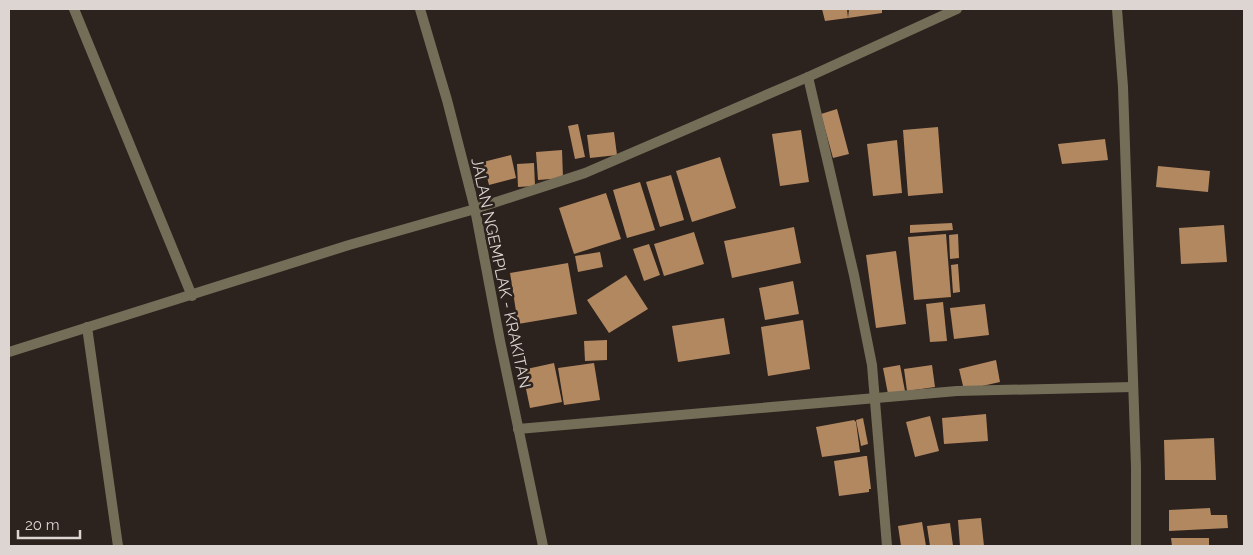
<svg xmlns="http://www.w3.org/2000/svg" width="1253" height="555" font-family="Raleway,sans-serif">
	<style>
		.building { fill: #b28861 }
		.lines { fill: none; stroke-linecap: round; stroke-linejoin: round }
		.minor { stroke: #746e58; stroke-width: 10 }
		.tertiary { stroke: #746e58; stroke-width: 10 }
		.labels { text-anchor: middle; dominant-baseline: central; stroke-width: 5; stroke-linejoin: round; paint-order: stroke }
		.street-label { font-size: 16px; fill: #dcd5d2; stroke: #2c221e }
	</style>
	<rect width="100%" height="100%" fill="#2c221e"/>
	<g class="building">
		<polygon points="822,9 847,9 848,18 825,21"/>
		<polygon points="849,9 882,9 882,13 848,18"/>
		<polygon points="837,109 849,154 833,158 821,114"/>
		<polygon points="578,124 585,157 575,159 568,126"/>
		<polygon points="938,127 943,193 908,196 903,130"/>
		<polygon points="801,130 809,182 780,186 772,134"/>
		<polygon points="614,132 617,155 590,158 587,135"/>
		<polygon points="1105,139 1108,160 1062,164 1058,144"/>
		<polygon points="897,140 902,193 873,196 867,144"/>
		<polygon points="562,150 563,178 538,180 536,152"/>
		<polygon points="511,155 516,178 489,185 483,162"/>
		<polygon points="720,157 736,208 692,222 676,171"/>
		<polygon points="534,163 535,186 518,187 517,164"/>
		<polygon points="1158,166 1210,171 1208,192 1156,187"/>
		<polygon points="671,175 684,220 660,227 646,182"/>
		<polygon points="640,182 655,230 627,238 613,190"/>
		<polygon points="606,193 621,239 574,254 559,208"/>
		<polygon points="952,223 953,230 910,233 910,225"/>
		<polygon points="1224,225 1227,262 1181,264 1179,228"/>
		<polygon points="794,227 801,263 732,278 724,241"/>
		<polygon points="694,232 704,264 664,276 654,244"/>
		<polygon points="946,234 951,297 914,300 908,237"/>
		<polygon points="958,234 959,258 950,259 949,235"/>
		<polygon points="649,244 660,275 644,281 633,249"/>
		<polygon points="896,251 906,324 876,328 866,255"/>
		<polygon points="600,252 603,267 578,272 575,256"/>
		<polygon points="568,263 577,314 518,324 510,273"/>
		<polygon points="958,264 960,292 953,293 951,265"/>
		<polygon points="626,275 648,309 609,333 587,300"/>
		<polygon points="793,281 799,314 765,320 759,288"/>
		<polygon points="943,302 947,341 930,342 926,304"/>
		<polygon points="985,304 989,335 954,339 950,308"/>
		<polygon points="724,318 730,354 678,362 672,326"/>
		<polygon points="803,320 810,369 768,376 761,327"/>
		<polygon points="607,340 607,360 585,361 584,341"/>
		<polygon points="996,360 1000,382 964,390 959,369"/>
		<polygon points="554,363 562,402 530,408 522,370"/>
		<polygon points="594,363 600,400 564,405 558,368"/>
		<polygon points="900,365 905,391 888,394 883,368"/>
		<polygon points="932,365 935,387 907,391 904,369"/>
		<polygon points="986,414 988,441 944,444 942,418"/>
		<polygon points="930,416 939,451 915,457 906,422"/>
		<polygon points="863,418 868,444 861,446 856,420"/>
		<polygon points="854,420 856,422 860,452 822,457 816,427"/>
		<polygon points="1214,438 1216,480 1165,480 1164,440"/>
		<polygon points="865,456 867,456 871,489 869,489 869,492 839,496 834,461"/>
		<polygon points="1210,508 1211,515 1227,515 1228,528 1169,531 1169,510"/>
		<polygon points="981,518 984,546 960,546 958,520"/>
		<polygon points="922,522 926,546 901,546 898,526"/>
		<polygon points="950,523 953,546 930,546 927,526"/>
		<polygon points="1171,538 1209,538 1209,546 1172,546"/>
	</g>
	<g class="lines">
		<g class="minor">
			<polyline points="74,9 192,296"/>
			<polyline points="1117,9 1123,87 1136,467 1136,546"/>
			<polyline points="808,77 854,275 872,365 887,546"/>
			<polyline points="87,327 118,546"/>
			<polyline points="9,352 349,245 475,209 585,173 808,77 957,9"/>
			<polyline points="518,429 957,391 1133,387"/>
		</g>
		<polyline class="tertiary" points="420,9 447,100 475,209 500,341 543,546"/>
	</g>
	<g class="labels">
		<g class="street-label">
			<text transform="translate(501 273) rotate(78)">JALAN NGEMPLAK - KRAKITAN</text>
		</g>
	</g>
	<rect width="1253" height="555" fill="none" stroke="#dcd5d2" stroke-width="20"/>
	<path d="M18 530v8h62v-8" fill="none" stroke="#dcd5d2" stroke-width="2.5"/>
	<text x="25" y="530" font-size="15" fill="#dcd5d2" stroke="#2c221e" stroke-width="4" paint-order="stroke">20 m</text>
</svg>
